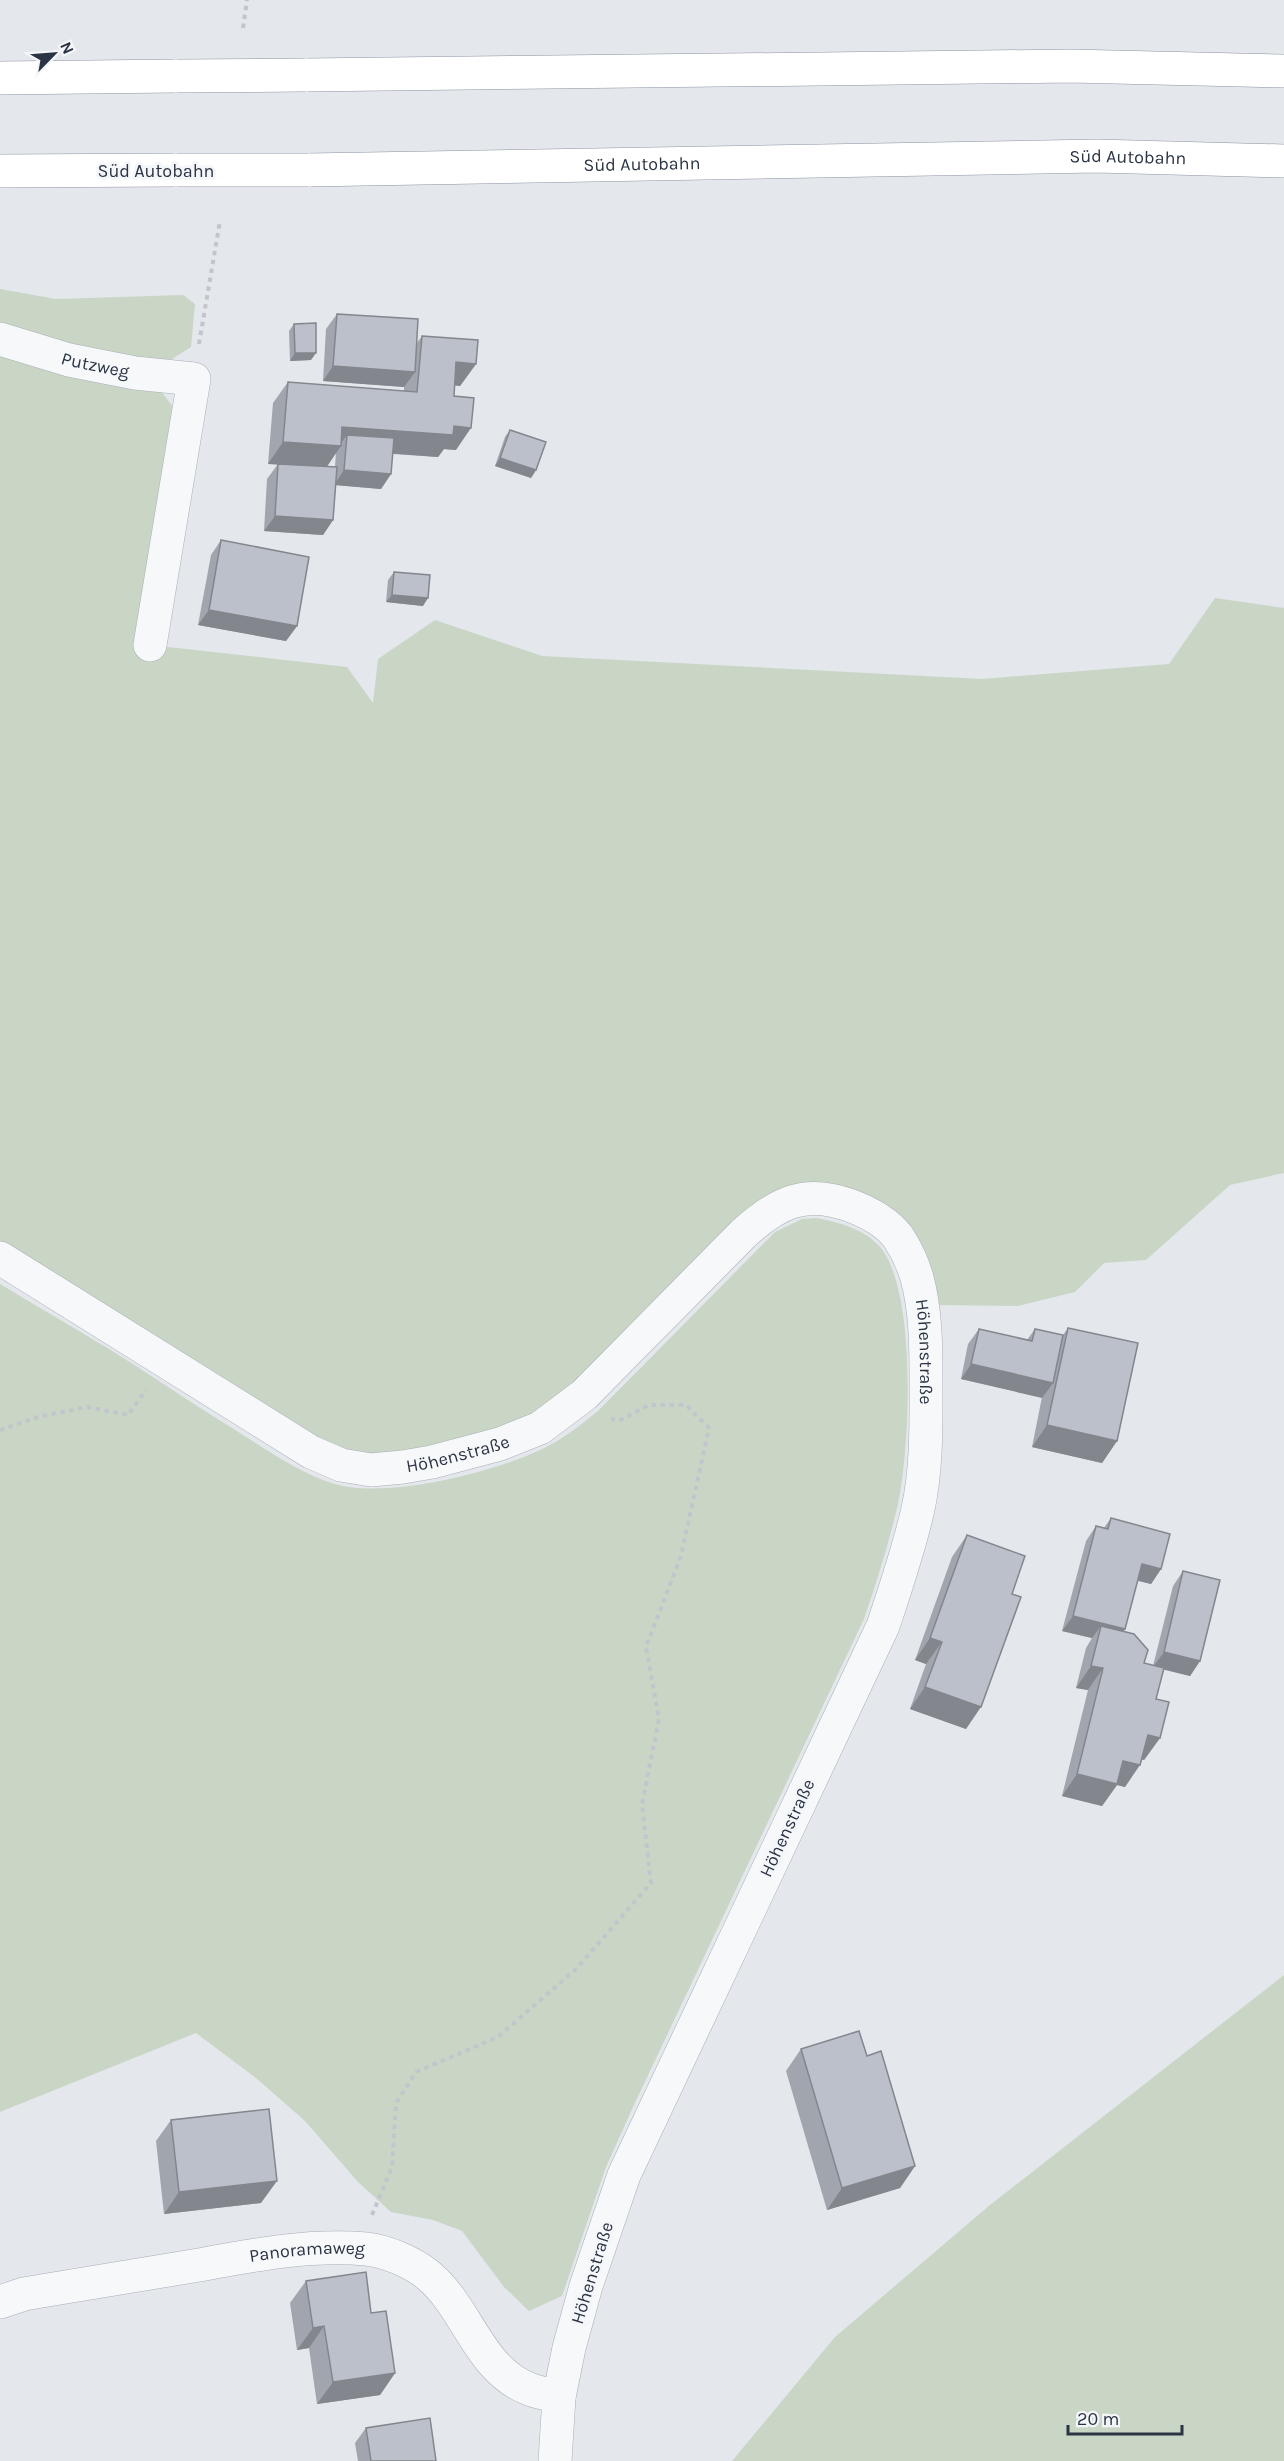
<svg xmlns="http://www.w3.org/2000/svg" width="1284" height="2461" font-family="Karla,sans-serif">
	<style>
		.green { fill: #c9d6c5 }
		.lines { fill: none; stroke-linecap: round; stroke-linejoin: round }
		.minor-casing { stroke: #a9aeb7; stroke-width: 34 }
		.highway-casing { stroke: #8b94a3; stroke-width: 34 }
		.path { stroke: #c2c5cb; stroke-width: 4; stroke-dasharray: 4.5 4.5; stroke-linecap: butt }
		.minor { stroke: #f7f8fa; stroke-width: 33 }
		.highway { stroke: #fff; stroke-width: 33 }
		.highway-bridge-casing { stroke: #8b94a3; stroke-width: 34; stroke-linecap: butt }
		.highway-bridge { stroke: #fff; stroke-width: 33 }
		.wall { fill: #a1a5ae; fill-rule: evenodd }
		.shaded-wall { fill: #83868d }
		.building { fill: #bbc0ca; stroke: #83868d; stroke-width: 1.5 }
		.labels { text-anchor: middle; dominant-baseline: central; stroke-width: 6; stroke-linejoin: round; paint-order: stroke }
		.street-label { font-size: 18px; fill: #2b3445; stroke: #f4f6f9 }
	</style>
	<rect width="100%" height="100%" fill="#e4e7ec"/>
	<g class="green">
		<polygon points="0,289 56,299 183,295 195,304 191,347 169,361 136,365 0,331"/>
		<polygon points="0,350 161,391 173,407 150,645 347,667 373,703 378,659 435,620 542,656 982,679 1169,664 1215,598 1284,608 1284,1173 1230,1185 1146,1260 1104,1263 1075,1292 1018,1306 936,1305 930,1275 817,1184 534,1416 495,1431 429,1449 372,1456 345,1452 316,1440 0,1241"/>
		<path d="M816,1218C839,1222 865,1229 881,1248C917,1294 910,1448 898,1504C889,1543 877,1581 864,1619L633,2107L606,2167L562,2296L529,2311L504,2287L462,2231L433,2220L391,2212L358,2182L305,2121L256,2078L196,2033L0,2112V1284C36,1306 73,1327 109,1349C148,1373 185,1399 224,1423C259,1444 295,1472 335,1484C387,1500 502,1471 550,1445C567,1436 583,1423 598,1411L775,1232L802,1219Z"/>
		<polygon points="1284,1975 1284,2461 732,2461 835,2337 990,2205"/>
	</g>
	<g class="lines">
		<defs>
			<g id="minor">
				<path id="s1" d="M0,339L69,360L135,373L194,379L150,645"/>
				<path id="s2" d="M0,1258L311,1452L341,1465L371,1470L403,1467L432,1462L500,1444L540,1428L584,1395L743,1234C777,1203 804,1189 849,1205C868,1212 886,1221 898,1237C906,1249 913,1264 917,1278C926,1311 926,1348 926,1382C926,1424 927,1467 918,1509C909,1549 896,1587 883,1626L624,2175L586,2286L569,2348L559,2397L555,2461"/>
				<path id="s3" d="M0,2302L24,2294C82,2284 140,2275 199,2265C253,2255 310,2244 366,2249C386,2251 412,2262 428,2275C468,2308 478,2369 529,2389C538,2393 550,2394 559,2397"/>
			</g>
			<g id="highway">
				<polyline points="305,75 1071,66 1284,71"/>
				<polyline points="0,78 177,76"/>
				<path id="s4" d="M308,170L1097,156L1284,161"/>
				<polyline points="0,171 177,170"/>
			</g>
		</defs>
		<use href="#minor" class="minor-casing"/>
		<use href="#highway" class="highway-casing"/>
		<g class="path">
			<polyline points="243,28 247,0"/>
			<polyline points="199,344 220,221"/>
			<polyline points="0,1430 38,1417 87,1407 128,1415 146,1390"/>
			<polyline points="372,2215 392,2167 396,2103 416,2072 498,2037 576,1969 651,1883 642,1804 659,1719 646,1647 681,1556 709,1428 686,1405 649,1405 620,1420 611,1419"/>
		</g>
		<use href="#minor" class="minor"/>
		<use href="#highway" class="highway"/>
		<defs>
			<g id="highway-bridge">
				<polyline points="177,76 305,75"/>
				<polyline points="177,170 308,170"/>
			</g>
		</defs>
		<use href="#highway-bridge" class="highway-bridge-casing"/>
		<use href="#highway-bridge" class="highway-bridge"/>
	</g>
	<g class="wall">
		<path d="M337,314L417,343L422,336L476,364L460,386L455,385L454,396L456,450L444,449L438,457L393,454L391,474L381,489L336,485L333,520L323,535L264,531L267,479L278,464H268L273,403L288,382L404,391V387L323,381L326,329ZM336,452L335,467H326Z"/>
		<polygon points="294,324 311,360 290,361 289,331"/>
		<polygon points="510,430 536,470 531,478 495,466 505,437"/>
		<polygon points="221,540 297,626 286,641 198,625 211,555"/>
		<polygon points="394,572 423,606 386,602 388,580"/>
		<polygon points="1068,1328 1117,1441 1102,1463 1032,1447 1042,1397 961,1379 968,1344 979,1329 1027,1340 1035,1329 1063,1335"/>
		<polygon points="1111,1518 1161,1569 1151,1584 1138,1581 1125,1629 1124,1631 1144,1663 1153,1666 1173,1586 1183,1571 1200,1661 1190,1676 1164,1669 1156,1699 1160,1738 1144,1760 1142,1759 1125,1787 1117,1785 1102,1806 1062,1796 1088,1690 1076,1688 1086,1648 1092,1638 1062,1631 1086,1541 1096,1526 1104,1528"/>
		<polygon points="967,1535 966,1729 910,1709 926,1664 915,1660 952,1557"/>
		<polygon points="801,2049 867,2056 915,2166 900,2188 827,2210 786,2071"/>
		<polygon points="171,2120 261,2203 164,2214 156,2141"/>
		<polygon points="306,2281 371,2313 395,2373 380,2395 317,2404 309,2348 297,2350 290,2303"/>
		<polygon points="366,2428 436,2461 358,2461 355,2443"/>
	</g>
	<g class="shaded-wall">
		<polygon points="295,353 316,353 311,360 290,361"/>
		<polygon points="456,362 476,364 460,386 441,384"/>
		<polygon points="333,366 415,372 404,387 323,381"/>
		<polygon points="454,426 471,428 456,450 444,449 438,457 346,450 347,435 339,446 341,446 326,468 268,464 283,442 342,427"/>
		<polygon points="500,458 536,470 531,478 495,466"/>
		<polygon points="344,470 391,474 381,489 334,485"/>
		<polygon points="275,516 333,520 323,535 264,531"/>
		<polygon points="392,595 428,598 423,606 386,602"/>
		<polygon points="209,610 297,626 286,641 198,625"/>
		<polygon points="971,1364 1053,1383 1042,1398 961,1379"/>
		<polygon points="1047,1425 1117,1441 1102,1463 1032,1447"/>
		<polygon points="1142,1564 1161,1569 1151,1584 1132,1579"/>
		<polygon points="1073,1616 1125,1629 1115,1644 1101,1626 1092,1638 1062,1631"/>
		<polygon points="930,1638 942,1642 926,1664 915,1660"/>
		<polygon points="1164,1652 1200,1661 1190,1676 1153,1667"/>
		<polygon points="1091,1666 1103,1668 1088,1690 1076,1688"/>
		<polygon points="925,1687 981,1707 966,1729 910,1709"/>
		<polygon points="1148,1735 1160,1738 1144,1760 1133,1757"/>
		<polygon points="1123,1761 1140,1765 1125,1787 1117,1785 1102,1806 1062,1796 1077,1774"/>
		<polygon points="915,2166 900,2188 827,2210 842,2188"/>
		<polygon points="277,2181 261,2203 164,2214 179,2192"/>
		<polygon points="324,2326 309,2348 297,2350 313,2328"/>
		<polygon points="395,2373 380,2395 317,2404 333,2382"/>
	</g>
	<g class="building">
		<polygon points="337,314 418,319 415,372 333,366"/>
		<polygon points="316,323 316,353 295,353 294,324"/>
		<polygon points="422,336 478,340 476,364 456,362 454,396 474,398 471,428 454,426 453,435 342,427 341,446 283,442 288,382 417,392"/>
		<polygon points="510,430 546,442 536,470 500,458"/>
		<polygon points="347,435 394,438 391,474 344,470"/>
		<polygon points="278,464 337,467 333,520 275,516"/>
		<polygon points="221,540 309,557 297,626 209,610"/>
		<polygon points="394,572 430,575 428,598 392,595"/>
		<polygon points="1068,1328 1138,1343 1117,1441 1047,1425"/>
		<polygon points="979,1329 1032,1341 1035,1329 1063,1335 1053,1383 971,1364"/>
		<polygon points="1111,1518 1170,1534 1161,1569 1142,1564 1125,1629 1073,1616 1096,1526 1108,1529"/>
		<polygon points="967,1535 1025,1556 1012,1594 1021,1597 981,1707 925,1687 942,1642 930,1638"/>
		<polygon points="1183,1571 1220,1580 1200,1661 1164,1652"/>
		<polygon points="1101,1626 1134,1634 1148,1650 1144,1663 1164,1668 1156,1699 1169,1702 1160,1738 1148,1735 1140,1765 1123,1761 1117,1784 1077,1774 1103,1668 1091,1666"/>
		<polygon points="859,2031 867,2056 881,2051 915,2166 842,2188 801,2049"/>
		<polygon points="269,2109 277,2181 179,2192 171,2120"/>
		<polygon points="366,2272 371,2313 386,2311 395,2373 333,2382 324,2326 313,2328 306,2281"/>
		<polygon points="430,2418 436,2461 371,2461 366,2428"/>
	</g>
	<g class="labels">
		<g class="street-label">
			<text stroke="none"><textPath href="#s4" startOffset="820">Süd Autobahn</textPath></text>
			<text stroke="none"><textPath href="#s4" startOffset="334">Süd Autobahn</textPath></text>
			<text x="156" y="171">Süd Autobahn</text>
			<text stroke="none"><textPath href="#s1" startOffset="99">Putzweg</textPath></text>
			<text stroke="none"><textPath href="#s2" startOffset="1182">Höhenstraße</textPath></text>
			<text stroke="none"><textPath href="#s2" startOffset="518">Höhenstraße</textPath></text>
			<text transform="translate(787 1828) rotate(-65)">Höhenstraße</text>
			<text stroke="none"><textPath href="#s3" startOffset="312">Panoramaweg</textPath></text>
			<text transform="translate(592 2273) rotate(-73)">Höhenstraße</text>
		</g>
	</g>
	<g transform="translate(54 54) rotate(65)" stroke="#f4f6f9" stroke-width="4.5" paint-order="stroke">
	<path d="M0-4.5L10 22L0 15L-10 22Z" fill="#2b3445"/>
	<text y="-9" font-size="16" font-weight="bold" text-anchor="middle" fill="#2b3445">N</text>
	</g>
	<path d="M1068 2425v9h114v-9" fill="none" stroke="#2b3445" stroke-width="3"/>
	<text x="1077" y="2425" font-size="18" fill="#2b3445" stroke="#f4f6f9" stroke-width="4.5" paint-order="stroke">20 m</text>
</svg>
